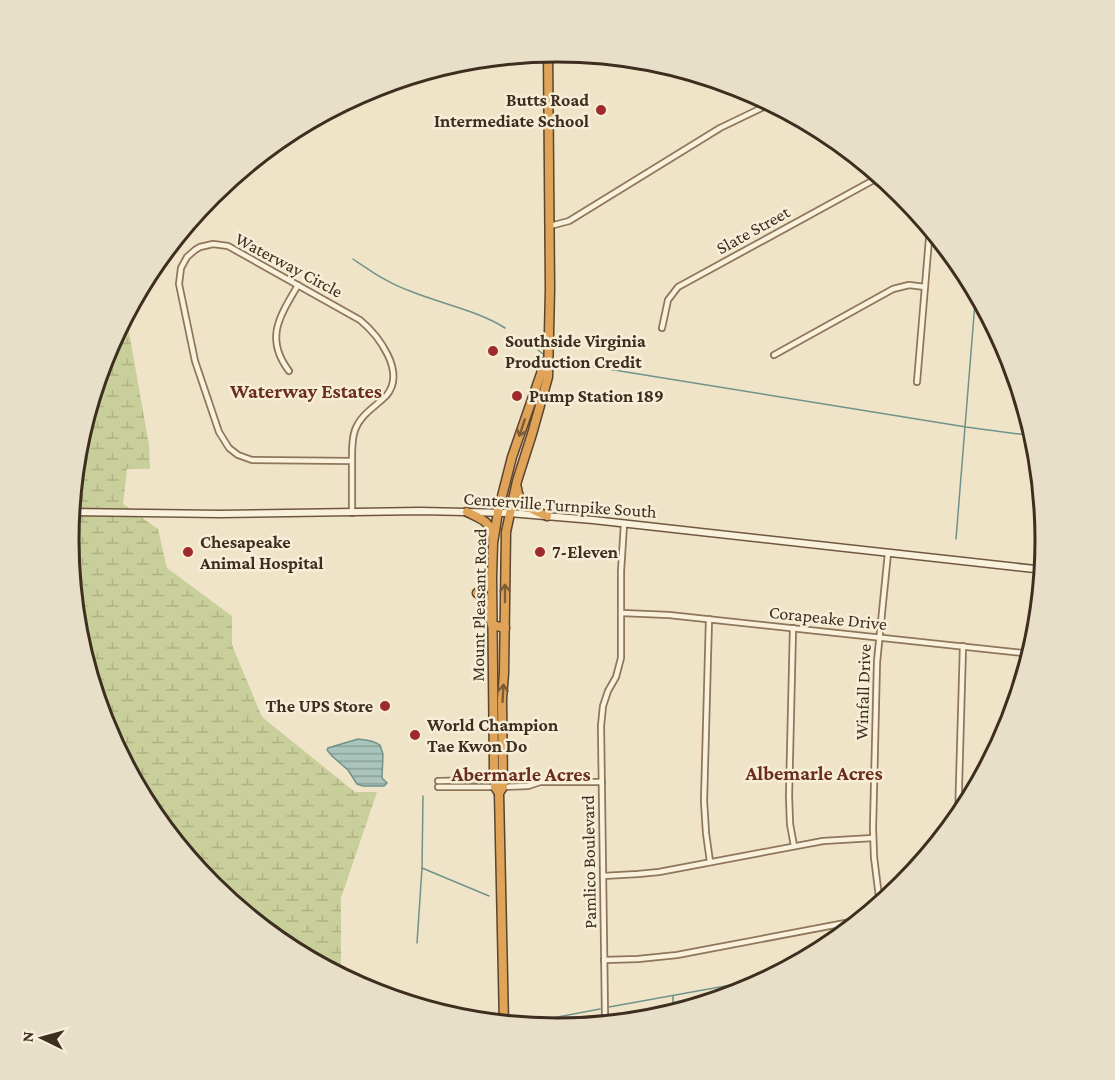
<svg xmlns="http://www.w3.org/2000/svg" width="1115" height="1080" font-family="'Crimson Pro',serif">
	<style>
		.wetland { fill: url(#wetland-marsh) }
		.water { fill: url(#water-rules); stroke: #6f938a; stroke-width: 1.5 }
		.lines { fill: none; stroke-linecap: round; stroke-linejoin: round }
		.stream { stroke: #6f938a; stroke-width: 1.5 }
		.street-casing { stroke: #8d765c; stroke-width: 8 }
		.secondary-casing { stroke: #6f573f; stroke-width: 9 }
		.highway-casing { stroke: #5b4430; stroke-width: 11 }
		.street { stroke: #faf1dc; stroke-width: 4.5 }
		.secondary { stroke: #faf1dc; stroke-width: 6 }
		.highway { stroke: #e0a458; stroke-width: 8 }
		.oneway { stroke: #7e5d36 }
		.poi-dot { fill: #9e2a2b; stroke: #f7eed8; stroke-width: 2 }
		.labels { text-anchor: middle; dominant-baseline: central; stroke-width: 5; stroke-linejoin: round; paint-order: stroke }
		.poi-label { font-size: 18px; font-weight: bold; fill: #3d2e20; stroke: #f7eed8; text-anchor: start }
		.street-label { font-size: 18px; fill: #3d2e20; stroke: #f7eed8 }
		.neighbourhood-label { font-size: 20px; font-weight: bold; fill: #6b2e1e; stroke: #f7eed8 }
		.rim { fill: none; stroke: #3d2e20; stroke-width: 3 }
	</style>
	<defs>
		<pattern id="wetland-marsh" width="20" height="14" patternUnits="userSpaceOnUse" patternTransform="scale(1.5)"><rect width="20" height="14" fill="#c9cf9b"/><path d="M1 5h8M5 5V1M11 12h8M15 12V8" fill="none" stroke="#aeb285"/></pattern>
		<pattern id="water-rules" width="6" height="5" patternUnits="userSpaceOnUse" patternTransform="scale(1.5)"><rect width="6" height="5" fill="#a9c4bc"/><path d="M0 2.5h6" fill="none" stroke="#8ba098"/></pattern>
	</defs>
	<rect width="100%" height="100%" fill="#f0e4c8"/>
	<polygon class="wetland" points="126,315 149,445 150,469 127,469 123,504 158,529 167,568 232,616 232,645 262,717 355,792 377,792 341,898 341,976 286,946 211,886 151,811 106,727 78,635 69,540 78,444 106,353"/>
	<path class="water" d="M358,739C366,740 373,740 380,745L383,754L382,778L387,783L384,786H363L357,784L348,770L332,756L327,750L328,748Z"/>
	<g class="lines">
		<g class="stream">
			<path d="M353,259C371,271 389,284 410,291C439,303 479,311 505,328"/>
			<polyline points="538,350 543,354"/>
			<polyline points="552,360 966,427 1034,436"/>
			<polyline points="956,539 976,290"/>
			<polyline points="422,868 489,896"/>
			<polyline points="417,943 422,868 423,796"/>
			<polyline points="673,996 673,1014"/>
			<polyline points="609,1007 770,978"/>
			<polyline points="515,1025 600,1009"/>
		</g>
		<defs>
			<g id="street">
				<polyline points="550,226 569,221 720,128 772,103"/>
				<polyline points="662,328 668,300 678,287 881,176"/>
				<polyline points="774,355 893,289 909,285 925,287"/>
				<path d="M289,371C264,338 280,316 298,285"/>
				<polyline points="917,382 930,227"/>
				<path d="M352,513C352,494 352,476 352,457C352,448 352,438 355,430C361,414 375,407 386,396C407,372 378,335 360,320L228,246L213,244L200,247L195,250L187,257L181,268L179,284L195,361L219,432L229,448L238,455L252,460L352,461"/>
				<polyline points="622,613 669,615 1032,654"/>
				<polyline points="709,619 704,801 706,833 710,862"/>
				<polyline points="793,628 789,796 790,824 794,846"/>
				<polyline points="438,781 528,779 537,782"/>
				<polyline points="438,787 495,787"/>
				<polyline points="503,787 528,786 540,782 602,782"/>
				<polyline points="958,820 963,646"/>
				<polyline points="603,876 638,874 659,872 823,841 873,838"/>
				<polyline points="880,905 874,857 873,828 877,662 888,553"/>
				<polyline points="604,960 638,959 677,955 861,920"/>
				<polyline points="607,1024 605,1015 601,726 603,706 608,691 616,677 621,658 621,571 624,524"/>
			</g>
			<polyline id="secondary" points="71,512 220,514 421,511 509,513 593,520 1044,570"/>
			<g id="highway">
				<path d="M517,488C519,506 532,509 547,516"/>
				<path d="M467,512C479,518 491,521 492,536"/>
				<polyline points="491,580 487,586 477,593 484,598 492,625 505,628"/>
				<polyline points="499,793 495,787 494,769 492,578 493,543 498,512 512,457 545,362"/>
				<polyline points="504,1024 499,793 503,787 502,699 504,673 506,532 517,481 532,434 548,377 550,289 548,52"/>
			</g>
		</defs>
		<use href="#street" class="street-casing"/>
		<use href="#secondary" class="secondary-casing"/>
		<use href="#highway" class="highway-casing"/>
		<use href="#street" class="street"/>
		<use href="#secondary" class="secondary"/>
		<use href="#highway" class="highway"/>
	</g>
	<defs><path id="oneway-shaft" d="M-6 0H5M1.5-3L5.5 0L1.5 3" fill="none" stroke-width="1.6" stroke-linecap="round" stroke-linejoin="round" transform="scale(1.5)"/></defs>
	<g class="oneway">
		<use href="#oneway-shaft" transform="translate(522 428) rotate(108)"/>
		<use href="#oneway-shaft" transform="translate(505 593) rotate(-90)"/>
		<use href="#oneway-shaft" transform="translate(503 693) rotate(-87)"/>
	</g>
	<g class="poi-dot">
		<circle cx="601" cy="110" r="6"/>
		<circle cx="493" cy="351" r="6"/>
		<circle cx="517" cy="396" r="6"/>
		<circle cx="188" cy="552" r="6"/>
		<circle cx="540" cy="552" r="6"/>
		<circle cx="385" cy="706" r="6"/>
		<circle cx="415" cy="735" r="6"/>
	</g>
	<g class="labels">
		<g class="poi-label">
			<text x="589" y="100" text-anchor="end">Butts Road<tspan x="589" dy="21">Intermediate School</tspan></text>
			<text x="505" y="341">Southside Virginia<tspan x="505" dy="21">Production Credit</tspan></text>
			<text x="529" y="396">Pump Station 189</text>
			<text x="200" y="542">Chesapeake<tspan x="200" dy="21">Animal Hospital</tspan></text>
			<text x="552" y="552">7-Eleven</text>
			<text x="373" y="706" text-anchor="end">The UPS Store</text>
			<text x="427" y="725">World Champion<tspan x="427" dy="21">Tae Kwon Do</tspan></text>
		</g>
		<g class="street-label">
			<text transform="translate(753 230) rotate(-29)">Slate Street</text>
			<text transform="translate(289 265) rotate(28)">Waterway Circle</text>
			<text transform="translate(560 505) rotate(4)">Centerville Turnpike South</text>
			<text transform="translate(479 605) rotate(-89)">Mount Pleasant Road</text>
			<text transform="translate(828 618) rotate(6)">Corapeake Drive</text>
			<text transform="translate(863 692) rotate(-88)">Winfall Drive</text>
			<text transform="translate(589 862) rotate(-91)">Pamlico Boulevard</text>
		</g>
		<g class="neighbourhood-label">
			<text x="306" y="391">Waterway Estates</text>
			<text x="814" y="773">Albemarle Acres</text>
			<text x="521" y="774">Abermarle Acres</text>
		</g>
	</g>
	<path d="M0 0H1115V1080H0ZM79 540a478 478 0 1 1 956 0a478 478 0 1 1-956 0Z" fill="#e8dfc9" fill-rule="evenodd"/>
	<path class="rim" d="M79 540a478 478 0 1 1 956 0a478 478 0 1 1-956 0Z"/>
	<g transform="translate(42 1038) rotate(275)" stroke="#f7eed8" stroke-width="4.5" paint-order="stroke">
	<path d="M0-4.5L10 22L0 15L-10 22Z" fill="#3d2e20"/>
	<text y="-9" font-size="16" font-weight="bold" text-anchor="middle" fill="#3d2e20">N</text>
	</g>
</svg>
